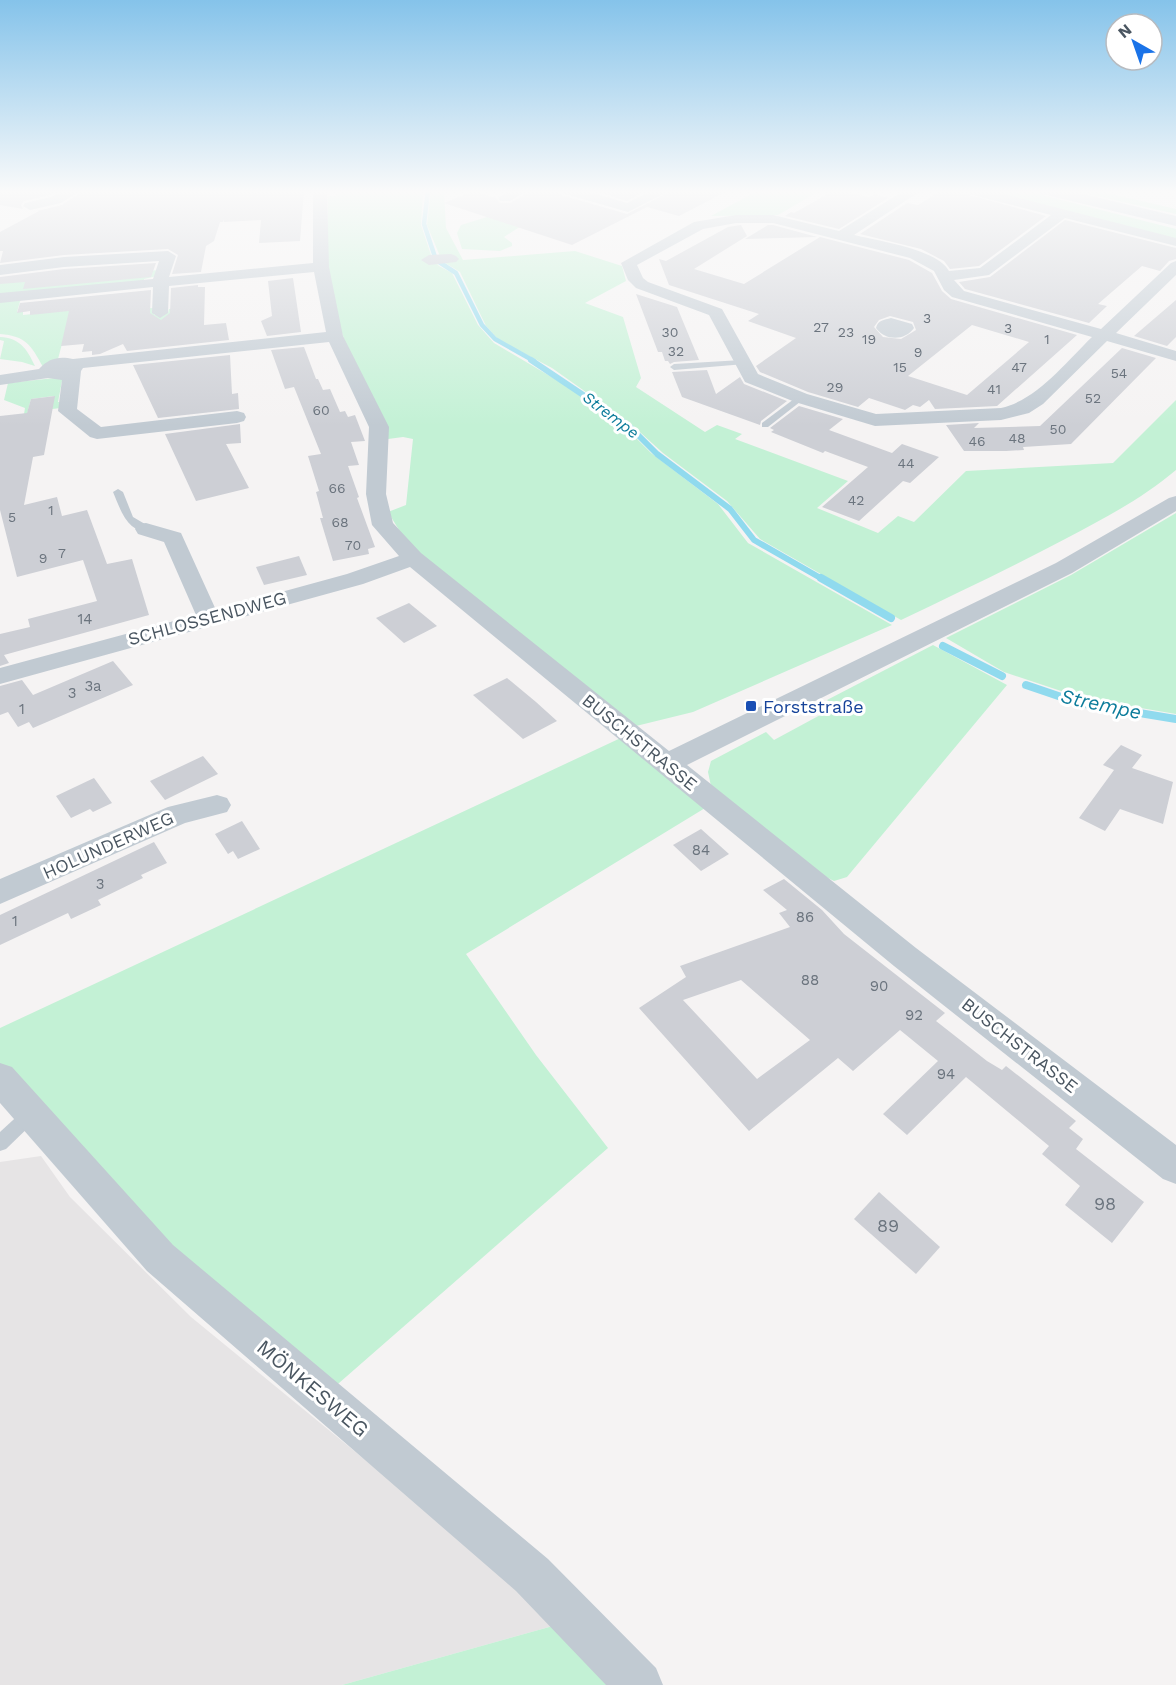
<svg xmlns="http://www.w3.org/2000/svg" width="1176" height="1685" font-family="'Work Sans',sans-serif">
	<style>
		.education { fill: #e6e4e5 }
		.green { fill: #c3f1d5 }
		.lines { fill: none; stroke-linecap: round; stroke-linejoin: round }
		.stream-far2 { stroke: #90daee; stroke-width: 4.5 }
		.stream-far1 { stroke: #90daee; stroke-width: 6 }
		.stream { stroke: #90daee; stroke-width: 8 }
		.building { fill: #cdcfd5; fill-rule: evenodd }
		.service { fill: #c1cad2; fill-rule: evenodd }
		.minor { fill: #c1cad2; fill-rule: evenodd }
		.secondary { fill: #c1cbd6; fill-rule: evenodd }
		.transit-dot { fill: #1a4fb4; stroke: #fff; stroke-width: 2 }
		.labels { text-anchor: middle; dominant-baseline: central; stroke-width: 6; stroke-linejoin: round; paint-order: stroke }
		.far-number-label { font-size: 14px; fill: #6b747e }
		.number-label { font-size: 15px; fill: #6b747e }
		.far-water-label { font-size: 16px; font-style: italic; fill: #0c7c9b; stroke: #fff }
		.street-label { font-size: 18px; fill: #4a5661; stroke: #fff }
		.transit-label { font-size: 18px; fill: #164399; stroke: #fff; text-anchor: start }
		.near-number-label { font-size: 18px; fill: #6b747e }
		.water-label { font-size: 20px; font-style: italic; fill: #0c7c9b; stroke: #fff }
		.near-street-label { font-size: 21px; fill: #4a5661; stroke: #fff }
	</style>
	<rect width="100%" height="100%" fill="#f5f3f3"/>
	<polygon class="education" points="41,1156 70,1197 191,1317 430,1513 560,1624 342,1685 0,1685 0,1162"/>
	<g class="green">
		<path d="M336,190H423L421,225L432,258L439,266L452,273L478,325L494,343L570,388L623,425L651,453L718,504L748,543L892,625L693,712L636,726L407,543L388,512L406,505L413,439L403,437L388,439C367,391 341,344 331,293C325,261 328,228 328,196H336Z"/>
		<path d="M431,190H444L446,228L463,260L575,251L622,266L626,281L585,303L623,317L641,378L636,387L705,432L717,425L742,434L735,439L848,481L817,508L878,533L898,516L914,522L966,471L1113,463L1176,400V470C1143,498 1105,518 1067,538C1012,567 957,593 901,620L760,539L727,501L663,453L631,424L552,368L499,340L486,326L460,272L442,261L427,225Z"/>
		<polygon points="759,190 821,190 778,215 711,216"/>
		<polygon points="978,190 1022,190 1176,229 1176,240"/>
		<polygon points="1071,190 1094,190 1176,209 1176,214"/>
		<polygon points="487,217 521,226 504,237 512,243 512,246 500,251 462,249 457,233 461,225"/>
		<polygon points="159,270 157,276 144,279 144,282 0,294 0,283"/>
		<path d="M21,298L17,312H23V315L61,311L154,308V315L131,318L168,313L169,309L204,306V327L63,340L58,359L43,367C31,345 26,336 0,334V302Z"/>
		<path d="M0,337C20,338 27,349 35,366L22,362L0,359L4,341L0,340Z"/>
		<polygon points="64,377 68,380 62,381 58,402 64,402 61,408 52,409 54,396 31,399 27,414 24,414 25,408 4,400 8,383"/>
		<polygon points="1176,513 1176,714 1082,698 1004,672 946,638 1071,575"/>
		<polygon points="933,645 1007,685 847,877 834,881 824,876 711,786 708,772 711,761 766,732 774,740 835,707 827,700"/>
		<polygon points="625,736 710,805 466,954 536,1055 608,1148 331,1390 148,1245 0,1067 0,1028"/>
		<polygon points="560,1624 611,1685 342,1685"/>
	</g>
	<g class="lines">
		<polyline class="stream-far2" points="428,190 424,224 436,260 456,273 482,325 495,339 534,361"/>
		<polyline class="stream-far1" points="531,360 628,425 657,454 730,509 754,540 824,580"/>
		<g class="stream">
			<polyline points="821,578 891,618"/>
			<polyline points="943,646 1002,676"/>
			<polyline points="1026,685 1079,703 1176,719"/>
		</g>
	</g>
	<g class="building">
		<polygon points="0,190 58,190 50,195 24,201 21,205 23,209 0,205"/>
		<polygon points="84,190 304,190 300,241 259,243 261,220 224,222 223,219 223,222 220,222 214,241 206,246 201,272 172,274 178,255 168,249 64,255 0,263 3,251 0,251 0,232 39,211 37,211 62,205"/>
		<polygon points="533,190 558,190 561,195 627,214 673,190 729,190 679,216 647,207 572,245 444,203 473,191 496,198 500,203 510,203"/>
		<polygon points="592,190 647,190 627,201"/>
		<polygon points="835,190 869,197 875,194 888,198 839,229 785,216 791,212 794,213"/>
		<polygon points="942,190 962,193 1046,216 979,266 950,269 944,261 921,249 860,234 907,203 918,205"/>
		<polygon points="1065,220 1176,248 1176,259 1169,261 1160,271 1142,266 1098,304 1107,306 1089,323 965,289 959,282 990,277"/>
		<path d="M741,225L747,236L694,269L744,284L820,237L909,260L932,273L942,291L951,299L1077,335L997,406L935,409L929,400L920,407L913,405L905,410L869,398L858,407L808,392L760,372L756,366L796,338L748,321L759,314L669,285L659,259L666,261L728,227ZM890,316L913,322L916,330L901,339L883,337L874,327L879,320ZM972,325L1029,342L967,395L908,376Z"/>
		<polygon points="768,225 773,225 817,237 745,239"/>
		<polygon points="156,263 151,277 23,289 25,282 0,284 0,277 64,269"/>
		<polygon points="293,278 301,332 267,336 261,321 272,316 268,281"/>
		<polygon points="198,285 198,287 205,287 204,325 226,323 229,340 127,351 123,344 100,354 92,355 92,351 82,352 84,344 61,346 69,311 30,315 30,311 17,313 20,303 151,290 150,313 161,320 170,313 171,288"/>
		<polygon points="636,294 677,307 699,360 674,362 670,364 668,361 665,361 662,352 658,352"/>
		<polygon points="1176,300 1176,337 1167,346 1134,336"/>
		<polygon points="304,347 316,379 318,379 323,390 330,389 340,412 345,411 348,417 355,415 365,441 351,442 359,465 348,466 359,497 357,498 375,547 368,549 369,554 333,561 320,518 323,518 316,492 319,491 308,456 321,454 294,387 285,389 271,350"/>
		<polygon points="1122,348 1156,358 1071,444 1023,447 1024,450 1006,451 964,451 946,425 979,423 974,428 1040,426"/>
		<polygon points="230,355 232,394 238,393 239,409 158,418 133,365"/>
		<polygon points="707,370 716,394 740,377 744,384 787,401 761,421 760,425 682,397 672,372"/>
		<polygon points="55,396 44,455 33,457 24,505 57,497 62,516 87,510 107,564 132,559 149,615 4,655 9,663 0,666 0,634 30,627 28,619 97,601 83,560 17,577 0,510 0,416 27,413 31,399"/>
		<polygon points="799,406 843,419 829,430 892,453 902,444 939,457 910,483 903,481 859,521 822,507 868,467 825,451 823,453 771,432 774,430 770,428"/>
		<polygon points="240,424 241,443 226,444 249,488 196,501 165,434"/>
		<polygon points="299,556 307,575 264,585 256,567"/>
		<polygon points="409,603 437,626 404,643 376,618"/>
		<polygon points="113,661 133,685 33,728 29,722 18,727 8,712 0,715 0,686 22,680 33,695"/>
		<polygon points="507,678 536,702 557,721 523,739 473,695"/>
		<polygon points="1121,745 1142,755 1132,768 1173,782 1163,824 1120,809 1105,831 1079,818 1114,770 1103,765"/>
		<polygon points="203,756 218,774 165,800 150,781"/>
		<polygon points="94,778 112,803 93,812 90,809 71,818 56,796"/>
		<polygon points="242,821 260,849 238,859 233,851 228,854 215,834"/>
		<polygon points="701,829 729,854 701,871 673,845"/>
		<polygon points="154,842 167,863 141,875 143,878 98,900 101,905 71,919 68,913 0,945 0,915"/>
		<path d="M784,879L822,910L844,934L945,1013L936,1021L987,1061L1002,1070L1006,1066L1076,1121L1069,1128L1083,1139L1076,1149L1144,1202L1112,1243L1065,1205L1080,1186L1042,1154L1049,1146L966,1077L907,1135L883,1114L938,1061L900,1030L853,1071L838,1058L749,1131L639,1008L686,977L680,966L790,927L779,913L787,910L763,890ZM741,980L810,1040L757,1079L683,1000Z"/>
		<polygon points="879,1192 940,1247 916,1274 854,1219"/>
	</g>
	<g class="lines">
		<g class="service">
			<polygon points="742,360 746,362 745,364 674,370 670,367 674,364"/>
			<polygon points="798,396 805,398 768,427 762,427 762,423"/>
			<path d="M118,489L123,492L133,517L150,527V531C127,534 120,508 113,492Z"/>
			<polygon points="31,1106 37,1109 39,1114 37,1119 6,1149 0,1151 0,1132 25,1109"/>
		</g>
		<g class="minor">
			<polygon points="64,190 82,190 61,203 30,210 23,206 25,203 51,197"/>
			<path d="M313,190H327L329,267L343,336L389,427L386,494L393,523L421,553L669,751L1056,563L1169,498L1176,496V511L1072,573L687,765L916,948L1176,1145V1184L1163,1179L894,966L410,567L363,584L0,684V668L196,615L164,542L138,534L135,529L138,524L146,523L181,533L216,610L347,574L399,556L372,525L366,494L369,427L329,342L83,368L81,371L77,409L101,427L237,411L244,413L246,417L244,421L237,423L97,439L90,437L58,411L62,380L48,378L0,385V375L39,369C49,358 59,356 73,359L326,332L314,272L169,286L168,313L160,318L152,313L153,287L0,303V293L153,279L159,261L64,267L0,275V265L64,257L168,251L176,256L169,277L313,263Z"/>
			<polygon points="510,190 528,190 510,201 500,201 498,198"/>
			<polygon points="560,190 583,190 627,203 653,190 671,190 628,212 562,193"/>
			<path d="M905,190H922L854,235C878,241 937,249 949,271L980,268L1051,215L965,193L963,190H988L1176,238V246L1065,218L989,275L954,280L964,291L1101,329L1171,263L1176,261V275L1116,333L1176,351V361L1107,341L1043,404L1029,413L1001,420L875,426L795,402L745,382L709,315L636,288L628,280L621,263L694,222L736,215H773L839,231ZM736,223H773L910,258L934,271L944,290L952,297L1092,337C1066,362 1037,400 1001,408L876,414L807,394L758,374L722,309L648,282L643,278L637,265L703,229Z"/>
			<polygon points="451,254 456,256 459,259 456,262 429,265 421,260 429,255"/>
			<path d="M891,318L912,324L914,328C905,341 885,341 876,328C878,320 884,320 891,318Z"/>
			<polygon points="217,795 227,798 231,805 227,812 185,823 0,904 0,879 168,807"/>
			<polygon points="0,1063 12,1067 173,1245 548,1559 656,1668 663,1685 606,1685 516,1591 147,1271 0,1103"/>
		</g>
		<polygon class="secondary" points="1036,190 1066,190 1176,216 1176,226 1038,193"/>
	</g>
	<linearGradient id="sky" x2="0" y2="1"><stop stop-color="#85c3ea"/><stop offset="0.45" stop-color="#fafafa"/><stop offset="1" stop-color="#fafafa" stop-opacity="0"/></linearGradient>
	<rect width="1176" height="426" fill="url(#sky)"/>
	<rect class="transit-dot" x="745" y="700" width="12" height="12" rx="3"/>
	<g class="labels">
		<g class="far-number-label">
			<text x="927" y="318">3</text>
			<text x="821" y="327">27</text>
			<text x="1008" y="328">3</text>
			<text x="670" y="332">30</text>
			<text x="846" y="332">23</text>
			<text x="869" y="339">19</text>
			<text x="1047" y="339">1</text>
			<text x="676" y="351">32</text>
			<text x="918" y="352">9</text>
			<text x="900" y="367">15</text>
			<text x="1019" y="367">47</text>
			<text x="1119" y="373">54</text>
			<text x="835" y="387">29</text>
			<text x="994" y="389">41</text>
			<text x="1093" y="398">52</text>
			<text x="321" y="410">60</text>
			<text x="1058" y="429">50</text>
			<text x="1017" y="438">48</text>
			<text x="977" y="441">46</text>
			<text x="906" y="463">44</text>
			<text x="337" y="488">66</text>
			<text x="856" y="500">42</text>
			<text x="51" y="510">1</text>
			<text x="12" y="517">5</text>
			<text x="340" y="522">68</text>
			<text x="353" y="545">70</text>
			<text x="62" y="553">7</text>
			<text x="43" y="558">9</text>
		</g>
		<g class="number-label">
			<text x="85" y="619">14</text>
			<text x="93" y="686">3a</text>
			<text x="72" y="693">3</text>
			<text x="22" y="709">1</text>
			<text x="701" y="850">84</text>
			<text x="100" y="884">3</text>
			<text x="805" y="917">86</text>
			<text x="15" y="921">1</text>
			<text x="810" y="980">88</text>
			<text x="879" y="986">90</text>
			<text x="914" y="1015">92</text>
			<text x="946" y="1074">94</text>
		</g>
		<g class="far-water-label">
			<text transform="translate(611 415) rotate(37)">Strempe</text>
		</g>
		<g class="street-label">
			<text transform="translate(207 618) rotate(-15)">SCHLOSSENDWEG</text>
			<text transform="translate(640 742) rotate(39)">BUSCHSTRASSE</text>
			<text transform="translate(108 845) rotate(-24)">HOLUNDERWEG</text>
			<text transform="translate(1020 1045) rotate(38)">BUSCHSTRASSE</text>
		</g>
		<g class="transit-label">
			<text x="763" y="706">Forststraße</text>
		</g>
		<g class="near-number-label">
			<text x="1105" y="1203">98</text>
			<text x="888" y="1225">89</text>
		</g>
		<g class="water-label">
			<text transform="translate(1101 704) rotate(12)">Strempe</text>
		</g>
		<g class="near-street-label">
			<text transform="translate(313 1388) rotate(40)">MÖNKESWEG</text>
		</g>
	</g>
	<g transform="translate(1134 42) rotate(320)"><circle r="28" fill="#ffffff" stroke="#b7bbc0" stroke-width="1.5"/>
	<path d="M0-4.5L10 22L0 15L-10 22Z" fill="#1a73e8"/>
	<text y="-9" font-size="16" font-weight="bold" text-anchor="middle" fill="#4a5661">N</text>
	</g>
</svg>
